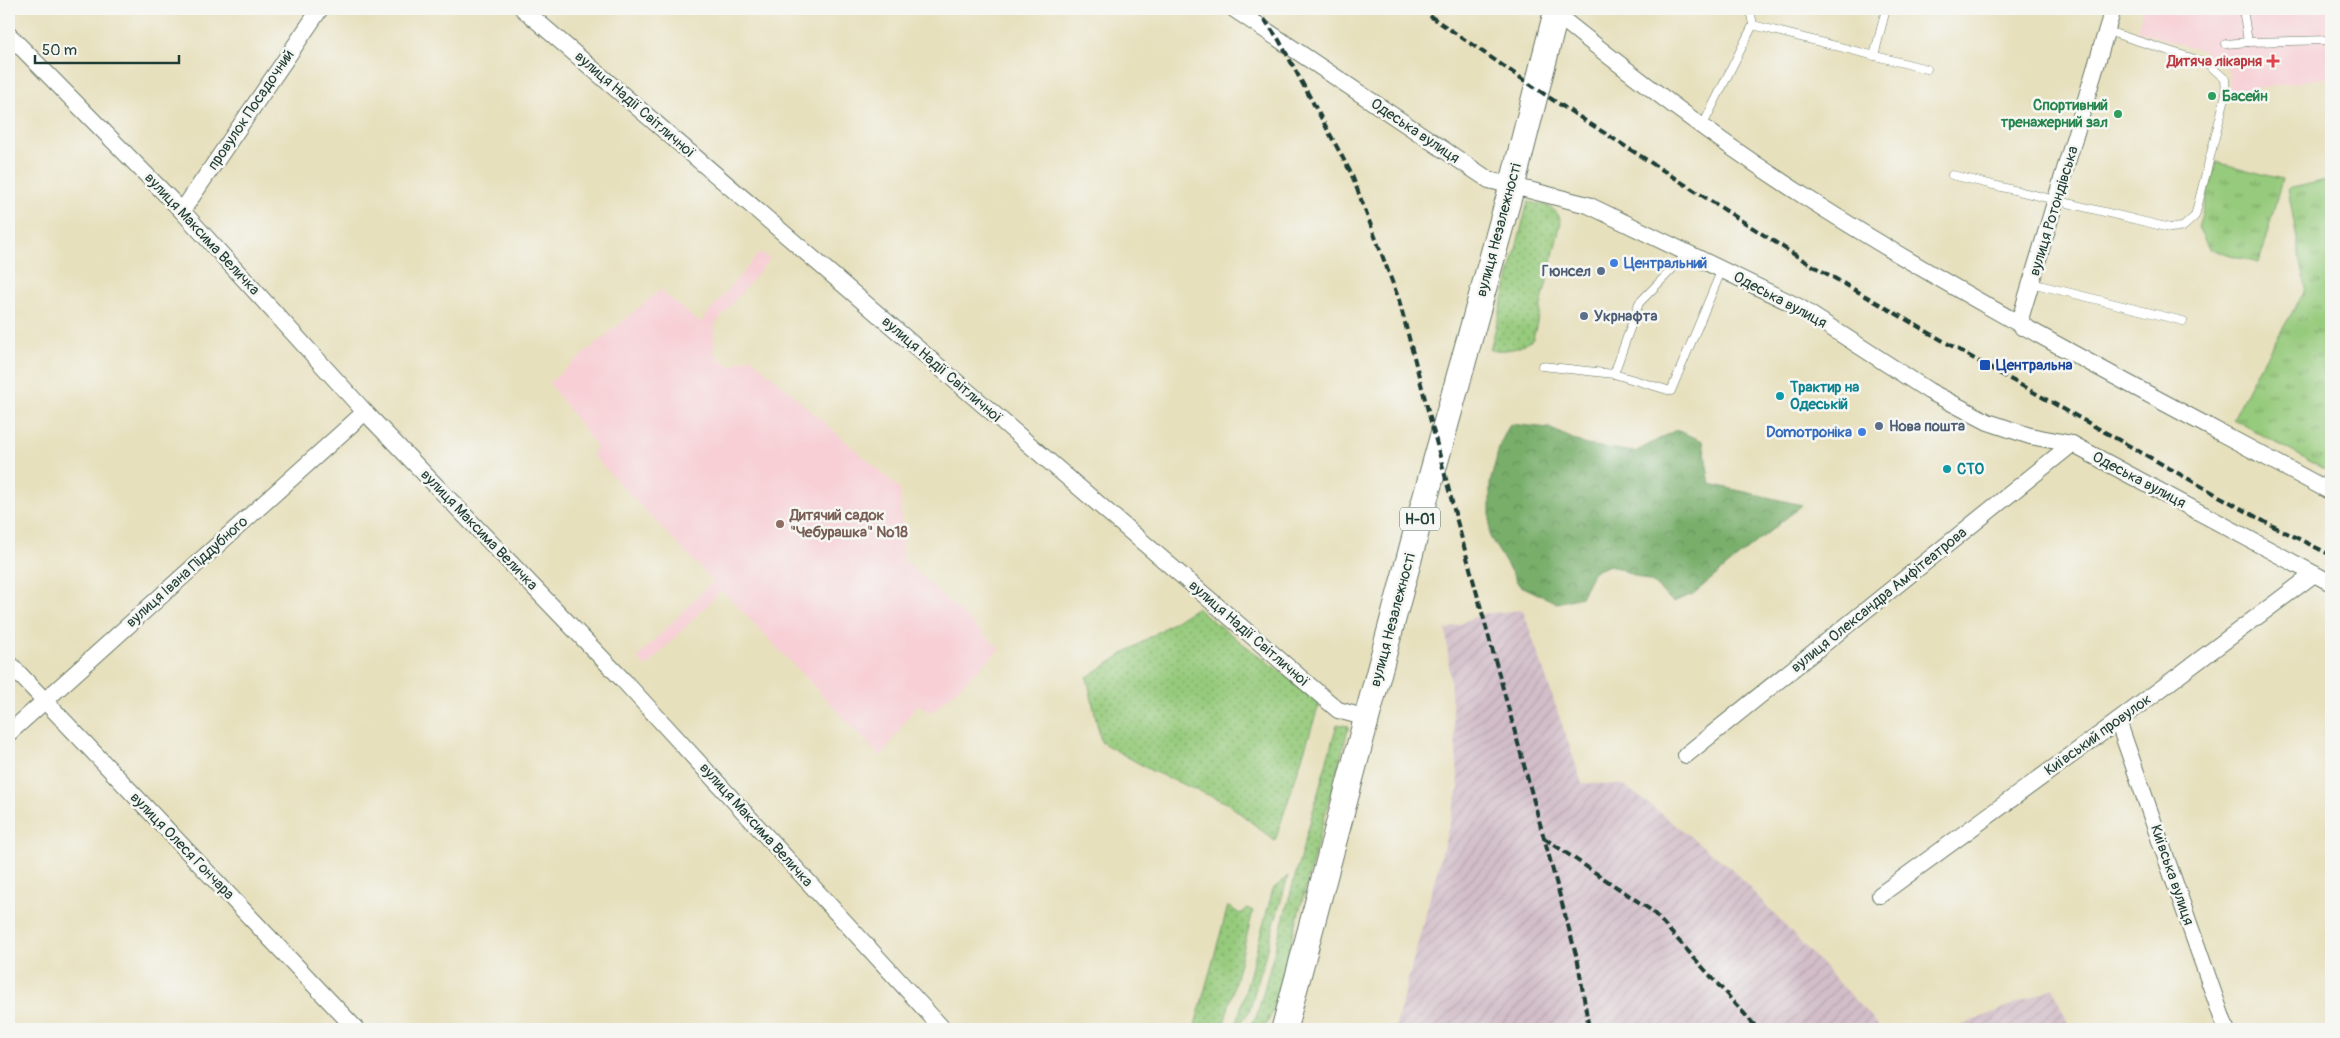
<svg xmlns="http://www.w3.org/2000/svg" width="2340" height="1038" font-family="Pangolin,sans-serif">
	<style>
		.built { fill: #f7cfd5 }
		.industrial { fill: url(#industrial-furrows) }
		.grass { fill: url(#grass-dots); stroke: #5a8458 }
		.forest { fill: url(#forest-crowns); stroke: #4c7650 }
		.park { fill: url(#park-tufts); stroke: #5a8458 }
		.lines { fill: none; stroke-linecap: round; stroke-linejoin: round }
		.lane-casing { stroke: #657664; stroke-width: 9 }
		.street-casing { stroke: #657664; stroke-width: 18 }
		.primary-casing { stroke: #657664; stroke-width: 27 }
		.lane { stroke: #fff; stroke-width: 8 }
		.street { stroke: #fff; stroke-width: 16 }
		.primary { stroke: #fff; stroke-width: 25 }
		.rail { stroke: #1f3d34; stroke-width: 4; stroke-dasharray: 8 4; stroke-linecap: butt }
		.health-dot { fill: #e0444e; stroke: #f6f6f2; stroke-width: 2 }
		.leisure-dot { fill: #2e9e5b; stroke: #f6f6f2; stroke-width: 2 }
		.shop-dot { fill: #3f7fe0; stroke: #f6f6f2; stroke-width: 2 }
		.service-dot { fill: #5c6f8a; stroke: #f6f6f2; stroke-width: 2 }
		.transit-dot { fill: #1a4fb4; stroke: #f6f6f2; stroke-width: 2 }
		.culture-dot { fill: #0f9aa8; stroke: #f6f6f2; stroke-width: 2 }
		.education-dot { fill: #8d6e63; stroke: #f6f6f2; stroke-width: 2 }
		.labels { text-anchor: middle; dominant-baseline: central; stroke-width: 5; stroke-linejoin: round; paint-order: stroke }
		.shield { fill: #f6f6f2; stroke: #60746d; stroke-width: 1 }
		.shield-label { font-size: 14px; font-weight: bold; fill: #1f3d34 }
		.health-label { font-size: 15px; font-weight: bold; fill: #be3a42; stroke: #f6f6f2; text-anchor: end }
		.leisure-label { font-size: 15px; font-weight: bold; fill: #27864d; stroke: #f6f6f2; text-anchor: start }
		.street-label { font-size: 15px; fill: #1f3d34; stroke: #f6f6f2 }
		.shop-label { font-size: 15px; font-weight: bold; fill: #366cbe; stroke: #f6f6f2; text-anchor: start }
		.service-label { font-size: 15px; font-weight: bold; fill: #4e5e75; stroke: #f6f6f2; text-anchor: start }
		.transit-label { font-size: 15px; font-weight: bold; fill: #164399; stroke: #f6f6f2; text-anchor: start }
		.culture-label { font-size: 15px; font-weight: bold; fill: #0d838f; stroke: #f6f6f2; text-anchor: start }
		.education-label { font-size: 15px; font-weight: bold; fill: #785e54; stroke: #f6f6f2; text-anchor: start }
	</style>
	<defs>
		<pattern id="industrial-furrows" width="10" height="10" patternUnits="userSpaceOnUse" patternTransform="scale(1.25)"><rect width="10" height="10" fill="#d2bdc8"/><path d="M-1 1l2-2M0 10L10 0M9 11l2-2" fill="none" stroke="#b4a3ac"/></pattern>
		<pattern id="grass-dots" width="8" height="8" patternUnits="userSpaceOnUse" patternTransform="scale(1.25)"><rect width="8" height="8" fill="#96ca7b"/><path d="M2 2h.1M6 6h.1" fill="none" stroke="#7aa566" stroke-width="1.8" stroke-linecap="round"/></pattern>
		<pattern id="forest-crowns" width="20" height="18" patternUnits="userSpaceOnUse" patternTransform="scale(1.25)"><rect width="20" height="18" fill="#78ae6b"/><path d="M2 6a3 3 0 1 1 6 0M12 15a3 3 0 1 1 6 0" fill="none" stroke="#628f59"/></pattern>
		<pattern id="park-tufts" width="24" height="20" patternUnits="userSpaceOnUse" patternTransform="scale(1.25)"><rect width="24" height="20" fill="#96ca7b"/><path d="M3 7l-1-3M5 7V3M7 7l1-3M15 17l-1-3M17 17v-4M19 17l1-3" fill="none" stroke="#7aa566"/></pattern>
	</defs>
	<rect width="100%" height="100%" fill="#f6f6f2"/>
	<filter id="ink" filterUnits="userSpaceOnUse"><feTurbulence type="fractalNoise" baseFrequency=".02" numOctaves="2"/><feDisplacementMap in="SourceGraphic" scale="10" xChannelSelector="R" yChannelSelector="G"/><feConvolveMatrix kernelMatrix="1 2 1 2 8 2 1 2 1" color-interpolation-filters="sRGB"/></filter>
	<filter id="wash" filterUnits="userSpaceOnUse"><feTurbulence type="fractalNoise" baseFrequency=".0096" numOctaves="4" result="noise"/><feDisplacementMap in="SourceGraphic" scale="20" xChannelSelector="R" yChannelSelector="G"/><feGaussianBlur stdDeviation="1.12" result="paint"/><feColorMatrix in="noise" values="0 0 0 0 0 0 0 0 0 0 0 0 0 0 0 0 0 1.4 0 .05"/><feComposite in="paint" operator="in"/></filter>
	<g filter="url(#wash)">
		<rect width="100%" height="100%" fill="#e7e0bd"/>
		<g class="built">
			<polygon points="2143,9 2331,9 2331,77 2230,93 2229,71 2202,50 2137,31"/>
			<polygon points="760,252 770,259 715,324 713,352 730,367 750,357 900,489 903,559 1000,649 932,712 917,704 881,757 722,590 646,667 637,658 713,581 592,455 596,446 549,383 660,290 700,323"/>
		</g>
		<g class="industrial">
			<polygon points="1523,610 1582,783 1624,785 1731,868 1882,1029 1395,1029 1459,788 1446,630 1482,614"/>
			<polygon points="2053,988 2070,1029 1953,1029"/>
		</g>
		<g class="grass">
			<path d="M1528,202C1542,204 1557,205 1561,222L1533,339C1519,350 1507,351 1490,350Z"/>
			<polygon points="1196,608 1320,702 1275,841 1227,803 1152,771 1101,742 1087,677"/>
			<polygon points="1337,724 1349,726 1272,1013 1264,1029 1247,1029 1257,1015"/>
			<polygon points="1288,876 1249,1012 1235,1029 1273,889"/>
			<polygon points="1228,906 1240,914 1247,908 1253,911 1223,1029 1194,1029"/>
		</g>
		<polygon class="forest" points="1510,424 1549,428 1586,445 1635,452 1676,430 1703,441 1710,484 1802,505 1693,594 1673,602 1653,583 1610,565 1594,571 1581,597 1557,603 1519,585 1490,537 1490,483 1500,444"/>
		<g class="park">
			<polygon points="2216,162 2282,179 2259,263 2209,249 2198,228"/>
			<polygon points="2331,179 2331,473 2233,419 2253,379 2306,289 2288,189"/>
		</g>
	</g>
	<g filter="url(#ink)">
		<g class="lines">
			<defs>
				<g id="lane">
					<polyline points="2243,9 2248,42 2331,40"/>
					<polyline points="1753,25 1927,69"/>
					<polyline points="2226,44 2248,42"/>
					<polyline points="1874,56 1886,9"/>
					<polyline points="1702,127 1753,25 1750,9"/>
					<polyline points="1952,175 2170,228 2183,227 2195,216 2226,94 2225,79 2207,63 2107,31"/>
					<polyline points="2031,283 2183,321"/>
					<polyline points="1542,366 1614,374 1639,303 1688,253"/>
					<polyline points="1614,374 1671,391 1722,269"/>
				</g>
				<g id="street">
					<polyline points="523,9 1338,710 1367,718"/>
					<polyline points="1234,9 1489,180 1588,205 1799,307 1929,391 1988,422 2030,436 2072,444 2331,583"/>
					<path d="M1556,14C1637,79 1719,142 1807,198C1976,306 2155,397 2331,492"/>
					<polyline points="9,35 182,211 365,412 624,681 943,1029"/>
					<polyline points="182,211 320,9"/>
					<polyline points="2022,327 2021,316 2113,9"/>
					<polyline points="9,663 356,1029"/>
					<polyline points="2118,721 2226,1029"/>
					<polyline points="9,733 365,412"/>
					<polyline points="1686,755 2072,444"/>
					<polyline points="1880,895 2118,721 2314,574"/>
				</g>
				<polyline id="primary" points="1284,1029 1422,510 1512,186 1557,9"/>
			</defs>
			<use href="#lane" class="lane-casing"/>
			<use href="#street" class="street-casing"/>
			<use href="#primary" class="primary-casing"/>
			<use href="#lane" class="lane"/>
			<use href="#street" class="street"/>
			<use href="#primary" class="primary"/>
			<g class="rail">
				<polyline points="1257,9 1279,40 1351,173 1399,300 1457,521 1578,962 1589,1029"/>
				<polyline points="1420,9 1553,100 1803,260 1985,365 2267,523 2331,555"/>
				<polyline points="1544,838 1652,911 1758,1029"/>
			</g>
		</g>
	</g>
	<path class="health-dot" d="M2270.5 53.5h5v5h5v5h-5v5h-5v-5h-5v-5h5z"/>
	<g class="leisure-dot">
		<circle cx="2212" cy="96" r="5"/>
		<circle cx="2118" cy="114" r="5"/>
	</g>
	<g class="shop-dot">
		<circle cx="1614" cy="263" r="5"/>
		<circle cx="1862" cy="432" r="5"/>
	</g>
	<g class="service-dot">
		<circle cx="1601" cy="271" r="5"/>
		<circle cx="1584" cy="316" r="5"/>
		<circle cx="1879" cy="426" r="5"/>
	</g>
	<rect class="transit-dot" x="1979" y="359" width="12" height="12" rx="2.5"/>
	<g class="culture-dot">
		<circle cx="1780" cy="396" r="5"/>
		<circle cx="1947" cy="469" r="5"/>
	</g>
	<circle class="education-dot" cx="780" cy="524" r="5"/>
	<g class="labels">
		<rect class="shield" x="1400" y="507.5" width="40" height="23" rx="4"/>
		<g class="shield-label">
			<text x="1420" y="519">Н-01</text>
		</g>
		<g class="health-label">
			<text x="2262" y="61">Дитяча лікарня</text>
		</g>
		<g class="leisure-label">
			<text x="2222" y="96">Басейн</text>
			<text x="2108" y="105" text-anchor="end">Спортивний<tspan x="2108" dy="17">тренажерний зал</tspan></text>
		</g>
		<g class="street-label">
			<text transform="translate(635 105) rotate(41)">вулиця Надії Світличної</text>
			<text transform="translate(251 110) rotate(-56)">провулок Посадочний</text>
			<text transform="translate(1415 131) rotate(34)">Одеська вулиця</text>
			<text transform="translate(2054 211) rotate(-73)">вулиця Ротондівська</text>
			<text transform="translate(1499 230) rotate(-75)">вулиця Незалежності</text>
			<text transform="translate(202 234) rotate(47)">вулиця Максима Величка</text>
			<text transform="translate(1780 300) rotate(28)">Одеська вулиця</text>
			<text transform="translate(942 370) rotate(41)">вулиця Надії Світличної</text>
			<text transform="translate(2139 480) rotate(28)">Одеська вулиця</text>
			<text transform="translate(479 530) rotate(46)">вулиця Максима Величка</text>
			<text transform="translate(187 572) rotate(-42)">вулиця Івана Піддубного</text>
			<text transform="translate(1879 600) rotate(-39)">вулиця Олександра Амфітеатрова</text>
			<text transform="translate(1393 620) rotate(-75)">вулиця Незалежності</text>
			<text transform="translate(1249 634) rotate(41)">вулиця Надії Світличної</text>
			<text transform="translate(2098 735) rotate(-36)">Київський провулок</text>
			<text transform="translate(756 825) rotate(48)">вулиця Максима Величка</text>
			<text transform="translate(182 846) rotate(46)">вулиця Олеся Гончара</text>
			<text transform="translate(2172 875) rotate(71)">Київська вулиця</text>
		</g>
		<g class="shop-label">
			<text x="1624" y="263">Центральний</text>
			<text x="1852" y="432" text-anchor="end">Domoтроніка</text>
		</g>
		<g class="service-label">
			<text x="1591" y="271" text-anchor="end">Гюнсел</text>
			<text x="1594" y="316">Укрнафта</text>
			<text x="1889" y="426">Нова пошта</text>
		</g>
		<g class="transit-label">
			<text x="1996" y="365">Центральна</text>
		</g>
		<g class="culture-label">
			<text x="1790" y="387">Трактир на<tspan x="1790" dy="17">Одеській</tspan></text>
			<text x="1957" y="469">СТО</text>
		</g>
		<g class="education-label">
			<text x="790" y="515">Дитячий садок<tspan x="790" dy="17">"Чебурашка" №18</tspan></text>
		</g>
	</g>
	<rect width="2340" height="1038" fill="none" stroke="#f6f6f2" stroke-width="30"/>
	<path d="M35 55v8h144v-8" fill="none" stroke="#1f3d34" stroke-width="2.5"/>
	<text x="42" y="55" font-size="15" fill="#1f3d34" stroke="#f6f6f2" stroke-width="4" paint-order="stroke">50 m</text>
</svg>
